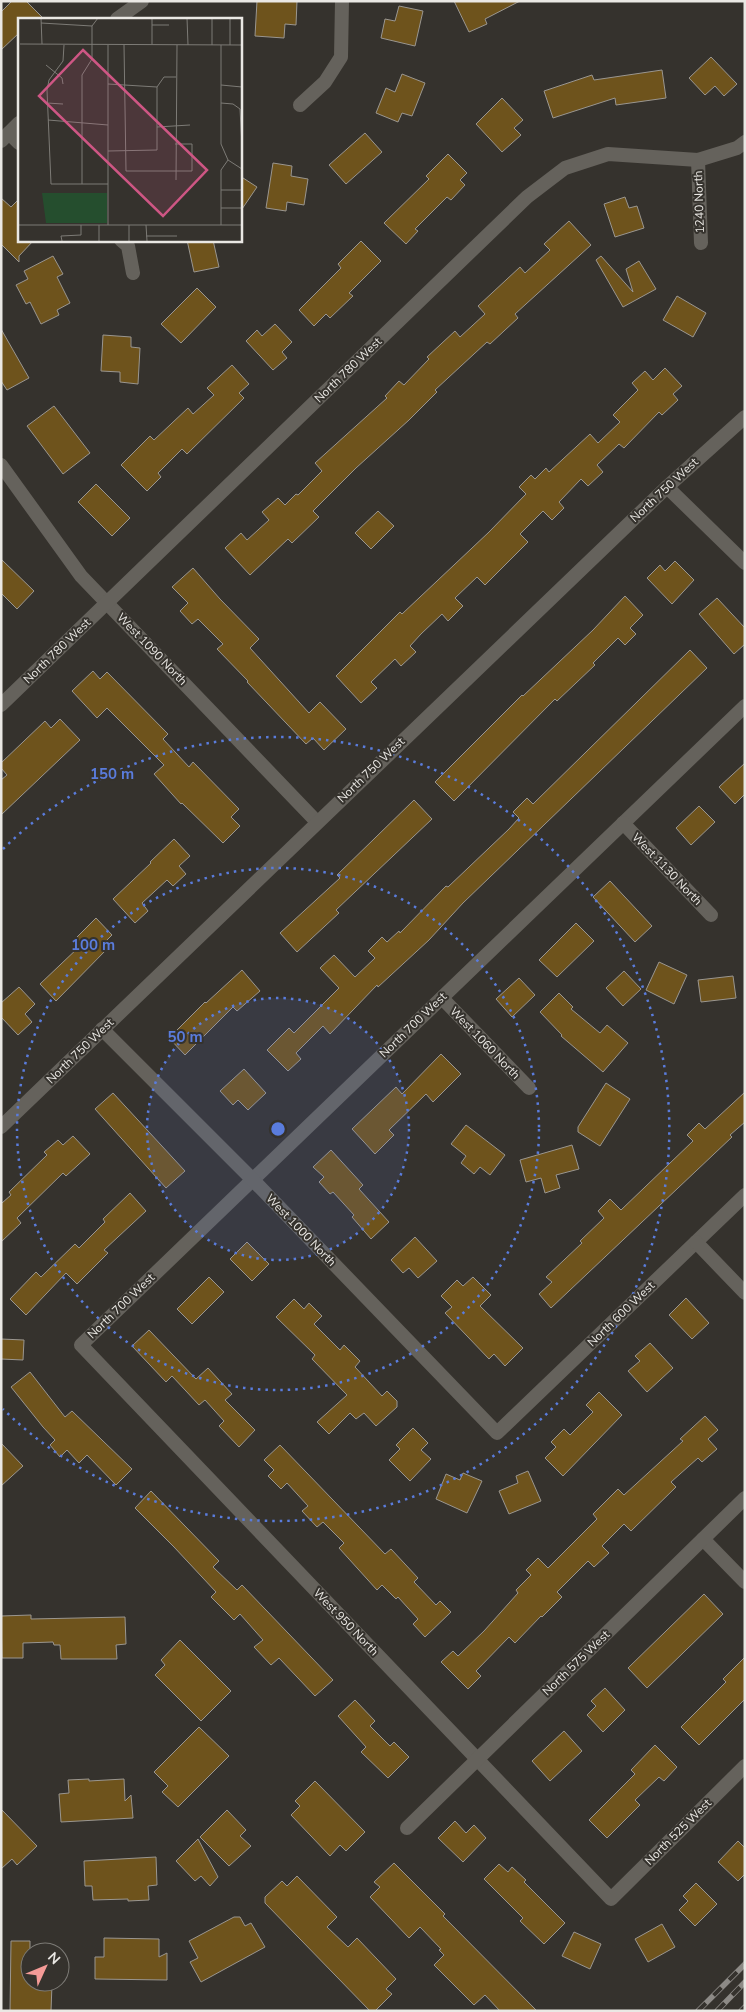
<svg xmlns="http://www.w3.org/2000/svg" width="746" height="2012" font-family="'Nunito Sans',sans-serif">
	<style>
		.building { fill: #6e531c; stroke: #9a9690 }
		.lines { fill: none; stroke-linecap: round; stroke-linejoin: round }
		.minor { stroke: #65625c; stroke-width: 14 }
		.rail-casing { stroke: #8d8a86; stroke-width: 5.5 }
		.rail { stroke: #35322d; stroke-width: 4; stroke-dasharray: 11; stroke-linecap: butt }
		.ring { fill: none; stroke: #5a7cdc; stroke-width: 2.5; stroke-dasharray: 2.5 5 }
		.labels { text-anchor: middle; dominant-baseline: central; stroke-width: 4; stroke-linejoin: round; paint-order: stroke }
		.street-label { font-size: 12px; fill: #eae8e4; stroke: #35322d }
		.inset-road { fill: none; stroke: #7d7b76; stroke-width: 1 }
		.view { fill: #ce5684; fill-opacity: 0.15; stroke: #ce5684; stroke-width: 2.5 }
		.inset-edge { fill: none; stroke: #eae8e4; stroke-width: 2.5 }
		.centre { fill: #5a7cdc; stroke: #35322d; stroke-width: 2.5 }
		.ring-label { font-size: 15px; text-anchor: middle; font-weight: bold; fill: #5a7cdc; stroke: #35322d; stroke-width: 4; stroke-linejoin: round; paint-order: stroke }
	</style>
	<rect width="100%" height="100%" fill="#35322d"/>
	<g class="building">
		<polygon points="12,1 26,1 44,19 19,19 19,33 1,50 1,12"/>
		<polygon points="257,1 297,1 296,25 285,24 284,38 255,36"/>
		<polygon points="454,1 520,1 485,19 487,24 469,32"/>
		<polygon points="399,6 423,11 415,46 381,38 385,19 395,21"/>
		<polygon points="711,57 737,84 724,96 715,86 705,95 689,78"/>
		<polygon points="662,70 666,98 616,105 615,98 553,118 544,91 592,75 594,80"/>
		<polygon points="402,74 425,83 412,116 402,113 398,122 376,113 386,88 395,92"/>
		<polygon points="502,98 523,120 514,128 521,135 502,152 476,124"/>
		<polygon points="365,133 382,152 346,184 329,165"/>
		<polygon points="448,154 467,173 460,180 465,185 451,200 447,197 415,229 418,231 406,244 384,223 429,179 426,176"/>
		<polygon points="273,163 292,166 291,176 308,179 304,205 287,202 286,211 266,208"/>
		<polygon points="240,176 257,187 240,212"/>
		<polygon points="625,197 629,208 637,206 644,228 615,237 604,204"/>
		<polygon points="1,198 11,207 19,199 19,240 34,240 19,256 19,262 1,244"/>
		<polygon points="569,221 591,245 515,314 518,318 490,344 487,342 435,390 437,392 409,420 356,468 313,511 319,517 292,543 288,539 250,575 225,548 241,533 247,540 269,520 262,512 278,498 285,505 296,494 298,495 322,471 315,463 387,398 385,396 399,381 404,385 429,359 427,357 455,331 460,337 485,314 478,306 520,267 525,273 550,250 544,244"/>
		<polygon points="187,240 213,240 219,267 194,272"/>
		<polygon points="361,241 381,261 349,293 353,296 330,318 326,314 314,326 299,310 341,268 338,264"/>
		<polygon points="53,256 63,274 57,277 70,303 57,310 59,315 41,324 30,302 26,304 16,285 28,279 24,271"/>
		<polygon points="601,256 633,292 626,269 639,261 656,289 623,307 596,260"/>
		<polygon points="197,288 216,307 181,343 161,324"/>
		<polygon points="677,296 706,313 693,337 663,320"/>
		<polygon points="275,324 292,342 282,352 287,358 273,370 246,341 257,330 262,336"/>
		<polygon points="1,329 29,378 7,390 1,381"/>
		<polygon points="103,335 131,337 131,347 140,348 138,384 120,382 120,372 101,371"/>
		<polygon points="232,365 249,384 239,393 244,398 187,454 182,449 158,473 161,477 147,491 121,465 150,436 154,440 188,408 193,414 214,395 207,388"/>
		<polygon points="665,368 682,386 673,394 678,400 662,415 659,412 624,448 619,444 597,465 603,472 588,486 581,479 559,502 564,508 552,520 543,511 520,534 528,542 485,585 477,577 455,598 463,606 448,621 442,614 421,634 410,646 416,652 401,666 395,659 371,682 377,688 361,703 336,676 400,612 402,614 489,532 526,494 519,487 531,475 535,479 546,468 549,472 590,434 598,443 620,422 613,415 638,390 632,383 645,371 653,380"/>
		<polygon points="54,406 90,453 63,474 27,426"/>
		<polygon points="96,484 130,518 112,536 78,502"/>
		<polygon points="378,511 394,526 371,549 355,533"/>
		<polygon points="1,559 34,591 17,609 1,593"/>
		<polygon points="675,561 694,580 672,604 647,578 660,565 665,571"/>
		<polygon points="193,568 220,599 259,639 250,648 309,713 320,702 346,729 324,750 313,738 306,744 247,682 248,681 217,649 223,644 198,619 192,624 180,611 188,603 172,587"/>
		<polygon points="625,596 643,615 630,628 636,634 625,645 618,638 593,663 595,665 557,701 555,699 454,801 435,782 522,695 523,696 593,630"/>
		<polygon points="717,598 745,628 745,644 734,654 699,614"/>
		<polygon points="690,650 707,668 463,903 429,940 378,987 377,985 330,1034 323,1026 296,1053 301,1059 288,1071 267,1050 289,1028 294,1033 339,988 320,968 334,955 355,977 375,958 368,951 382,937 387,942 399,931 400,933 446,886 448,887 509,829 519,818 513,812 527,798 533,804"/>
		<polygon points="93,671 100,679 107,672 168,734 163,739 189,767 193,762 239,809 231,817 240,826 223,843 182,803 181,804 154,774 164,765 107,708 97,718 72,691"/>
		<polygon points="60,719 80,740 1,815 1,780 7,775 1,768 1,763 45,721 51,728"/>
		<polygon points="745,763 745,794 735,804 719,787"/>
		<polygon points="414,800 432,819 336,910 339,913 297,952 280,933 340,878 337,875"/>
		<polygon points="699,806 715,822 691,845 676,828"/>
		<polygon points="174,839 190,856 179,866 186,874 173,886 167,880 142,903 148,911 135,923 113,899 151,863 150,862"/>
		<polygon points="610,881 652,926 635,942 593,897"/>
		<polygon points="96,918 112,935 103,944 107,949 56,1001 40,984 80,946 74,940"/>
		<polygon points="576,923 594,941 557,977 539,960"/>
		<polygon points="659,962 687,975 674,1004 646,990"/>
		<polygon points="242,970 260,991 237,1011 233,1007 185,1055 169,1038 205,1002 206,1003"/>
		<polygon points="624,971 641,989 623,1006 606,988"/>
		<polygon points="733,976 736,998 701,1002 698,980"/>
		<polygon points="519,978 535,995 512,1017 496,999"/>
		<polygon points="19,987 35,1004 25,1014 32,1022 18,1035 1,1017 1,1003"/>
		<polygon points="559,993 573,1007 571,1009 600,1033 607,1025 628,1043 603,1072 561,1036 562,1035 540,1012"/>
		<polygon points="441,1054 461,1074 433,1102 426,1094 389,1130 394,1135 375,1154 352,1129 396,1087 402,1094"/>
		<polygon points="244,1069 266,1093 248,1110 238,1100 233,1105 220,1091"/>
		<polygon points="606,1083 630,1099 600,1146 578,1132 578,1127"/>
		<polygon points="745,1092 745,1122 730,1135 732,1137 551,1308 539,1294 552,1282 546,1277 582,1243 580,1241 604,1218 598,1211 610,1199 621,1210 693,1141 687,1135 699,1123 705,1129"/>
		<polygon points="113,1093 185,1171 166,1188 95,1109"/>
		<polygon points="466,1125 505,1155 490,1175 480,1167 474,1174 461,1163 466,1156 451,1144"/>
		<polygon points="73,1136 90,1154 66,1176 63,1173 17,1218 21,1223 1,1242 1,1202 2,1203 11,1195 9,1192 47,1155 44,1152 58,1140 63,1145"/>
		<polygon points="572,1145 579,1169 556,1175 560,1188 545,1193 541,1178 526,1182 520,1160"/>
		<polygon points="331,1150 363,1185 359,1189 389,1222 371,1239 352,1217 354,1215 333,1192 330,1194 319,1182 324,1177 313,1167"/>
		<polygon points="130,1193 146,1211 104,1250 108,1253 77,1284 66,1273 26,1315 10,1299 36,1272 41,1277 75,1244 79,1248 105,1222 103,1219"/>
		<polygon points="415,1237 437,1261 418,1278 409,1268 403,1273 391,1260"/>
		<polygon points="247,1242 269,1264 252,1281 230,1259"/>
		<polygon points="209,1277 224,1292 192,1324 177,1309"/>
		<polygon points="473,1277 491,1295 480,1306 523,1348 505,1366 494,1354 489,1359 445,1313 452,1307 441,1296 457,1280 463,1286"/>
		<polygon points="686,1298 709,1323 692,1339 669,1315"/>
		<polygon points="294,1299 304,1309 309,1303 322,1316 314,1324 340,1350 344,1345 360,1361 355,1367 382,1396 387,1391 397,1401 397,1407 376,1426 364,1413 356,1419 350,1413 329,1434 317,1422 347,1395 312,1359 315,1355 276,1317"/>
		<polygon points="149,1330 196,1379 208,1368 232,1394 225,1400 255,1430 239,1447 219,1426 224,1421 205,1400 199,1405 172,1376 166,1382 132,1346"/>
		<polygon points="1,1339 24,1340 23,1360 1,1359"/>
		<polygon points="650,1343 673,1368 647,1392 628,1371 640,1361 635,1356"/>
		<polygon points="30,1372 65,1417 72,1411 132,1469 116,1485 87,1455 79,1463 67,1450 60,1457 50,1445 55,1440 43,1427 11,1387"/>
		<polygon points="599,1392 622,1415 563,1476 545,1458 556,1447 551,1442 564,1429 570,1435 593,1412 586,1405"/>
		<polygon points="705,1416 718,1430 708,1439 717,1449 702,1462 698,1458 671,1482 676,1487 631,1531 624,1524 602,1546 609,1553 594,1567 588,1561 557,1592 562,1597 542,1617 541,1616 515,1643 509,1637 476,1671 481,1676 468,1689 441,1662 453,1651 458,1656 484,1631 518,1593 516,1590 531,1575 526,1570 538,1558 548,1568 597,1519 593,1514 618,1489 624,1495 683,1441 680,1439"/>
		<polygon points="413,1428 428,1443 421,1450 431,1459 410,1481 389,1460 400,1449 396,1445"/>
		<polygon points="1,1443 23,1466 1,1486"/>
		<polygon points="280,1445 385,1554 391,1549 418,1578 414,1582 436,1605 440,1601 451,1612 425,1637 413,1624 418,1619 398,1597 396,1599 382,1585 377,1590 339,1548 344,1543 323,1522 317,1527 302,1511 308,1506 287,1483 281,1489 268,1476 274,1470 264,1460"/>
		<polygon points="528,1471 541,1501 509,1514 499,1491 518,1483 516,1476"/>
		<polygon points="463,1473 482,1481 467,1513 436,1499 446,1474 460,1480"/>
		<polygon points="151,1491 219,1561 213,1567 237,1590 242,1585 333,1680 315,1696 279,1658 271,1665 254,1647 263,1640 240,1614 234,1620 211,1597 216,1592 174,1547 135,1508"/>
		<polygon points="704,1594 723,1614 647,1688 628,1668"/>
		<polygon points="31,1615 31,1619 125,1617 126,1644 116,1645 117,1659 61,1659 60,1645 54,1645 53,1642 23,1643 23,1658 2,1658 1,1616"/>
		<polygon points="180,1640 231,1691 201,1721 155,1675 165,1665 161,1660"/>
		<polygon points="745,1657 745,1699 699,1745 681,1727 726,1682 723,1679"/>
		<polygon points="605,1688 625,1710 603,1732 587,1715 596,1706 591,1701"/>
		<polygon points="355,1700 375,1721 370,1726 390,1746 394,1742 409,1757 388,1778 361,1752 366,1747 338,1716"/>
		<polygon points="199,1727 229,1756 178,1807 162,1792 168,1786 154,1772"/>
		<polygon points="564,1731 582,1751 550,1781 532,1761"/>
		<polygon points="655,1745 677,1767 664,1781 659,1777 635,1800 640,1805 607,1838 589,1820 635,1774 631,1770"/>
		<polygon points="89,1779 89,1781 124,1779 125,1801 131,1795 133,1818 61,1822 59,1794 69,1793 68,1780"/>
		<polygon points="315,1781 365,1832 346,1851 340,1845 330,1856 291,1815 300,1806 295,1801"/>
		<polygon points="1,1809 37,1846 17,1865 12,1859 1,1869"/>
		<polygon points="227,1810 246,1830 240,1836 251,1846 229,1866 200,1837"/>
		<polygon points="455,1821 466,1833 474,1825 486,1838 463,1862 438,1838"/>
		<polygon points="198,1839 218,1877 210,1886 201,1876 195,1881 176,1861"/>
		<polygon points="738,1841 745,1848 745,1874 738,1881 718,1862"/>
		<polygon points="156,1857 157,1885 148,1886 149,1900 128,1901 128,1899 93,1900 92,1886 85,1886 84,1861"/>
		<polygon points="394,1863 445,1914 443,1916 537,2011 500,2011 485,1995 474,2005 434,1965 444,1955 439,1950 441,1949 420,1927 409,1938 370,1897 380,1887 374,1882"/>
		<polygon points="499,1864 508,1872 512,1867 526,1880 524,1882 565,1923 544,1944 520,1921 523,1918 484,1879"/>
		<polygon points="297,1876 337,1917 327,1927 348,1947 357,1938 396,1979 386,1989 392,1994 375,2011 370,2011 265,1903 265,1897 282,1881 287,1886"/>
		<polygon points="696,1883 717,1904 695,1926 679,1910 688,1901 683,1896"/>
		<polygon points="234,1917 240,1917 245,1926 251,1923 265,1947 201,1982 190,1962 198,1958 189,1941"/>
		<polygon points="662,1924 675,1947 648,1962 635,1939"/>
		<polygon points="574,1932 601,1944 590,1969 562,1956"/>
		<polygon points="104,1938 159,1939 159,1957 167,1953 167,1980 95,1979 95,1957 104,1957"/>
		<polygon points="11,1941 30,1941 30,1982 52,1984 51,2011 10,2011"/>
	</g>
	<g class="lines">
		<g class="minor">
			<polyline points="117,19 142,1"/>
			<polyline points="300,105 325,82 341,57 342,1"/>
			<polyline points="9,133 19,143"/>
			<polyline points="1,141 19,123"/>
			<polyline points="698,160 701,243"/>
			<polyline points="121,240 128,246 133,273"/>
			<polyline points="1,465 81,576 317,822"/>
			<polyline points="667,487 745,563"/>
			<polyline points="1,705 527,197 565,168 608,154 698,160 737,148 745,142"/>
			<polyline points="745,706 81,1345 611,1899 745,1766"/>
			<polyline points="623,823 711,915"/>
			<polyline points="442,998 529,1088"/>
			<polyline points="102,1029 253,1180 497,1433 745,1195"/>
			<polyline points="1,1127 667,487 745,417"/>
			<polyline points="696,1242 745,1293"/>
			<polyline points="703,1539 745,1582"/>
			<polyline points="407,1828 745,1498"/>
		</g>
		<defs>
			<g id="rail">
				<polyline points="698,2011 745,1964"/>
				<polyline points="717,2011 745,1982"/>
				<polyline points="741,2011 745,2007"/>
			</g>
		</defs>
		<use href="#rail" class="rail-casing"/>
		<use href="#rail" class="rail"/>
	</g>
	<circle cx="278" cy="1129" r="131" fill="#5a7cdc" fill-opacity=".12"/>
	<g class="ring">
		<circle cx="278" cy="1129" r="131"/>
		<circle cx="278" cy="1129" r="261"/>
		<path d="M3 849A392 392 0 1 1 3 1409"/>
	</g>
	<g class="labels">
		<g class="street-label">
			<text transform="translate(699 202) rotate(-92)">1240 North</text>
			<text transform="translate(348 370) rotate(-44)">North 780 West</text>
			<text transform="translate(664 490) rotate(-43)">North 750 West</text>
			<text transform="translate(152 649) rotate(46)">West 1090 North</text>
			<text transform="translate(57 651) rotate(-44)">North 780 West</text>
			<text transform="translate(371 770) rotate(-44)">North 750 West</text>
			<text transform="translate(667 869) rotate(46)">West 1130 North</text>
			<text transform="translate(413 1025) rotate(-44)">North 700 West</text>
			<text transform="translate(485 1043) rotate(46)">West 1060 North</text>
			<text transform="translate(80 1051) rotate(-44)">North 750 West</text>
			<text transform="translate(301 1230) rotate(46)">West 1000 North</text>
			<text transform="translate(121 1306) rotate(-44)">North 700 West</text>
			<text transform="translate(621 1314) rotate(-44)">North 600 West</text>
			<text transform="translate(346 1622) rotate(46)">West 950 North</text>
			<text transform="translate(576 1663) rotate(-44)">North 575 West</text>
			<text transform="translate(678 1832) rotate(-45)">North 525 West</text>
		</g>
	</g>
	<g transform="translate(18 18)">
		<rect width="224" height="224" fill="#35322d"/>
		<path d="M24,175H89V205H28Z" fill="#254e2e"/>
		<path class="inset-road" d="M23,0L24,26M134,0V26M169,0L170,27M212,0V27M23,5L74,8M134,7H151M2,26L224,27M46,27L45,43L31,62L29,72L33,166H90M90,27V207M106,27L108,153H174V126H157M194,27V0M203,27V126L210,142L224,151M0,39V199M28,47L44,60L45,66M90,66L139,69M203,67L224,69M29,85L45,86M203,85L215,86L222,91L224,128M30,102L90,107M139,109L172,107M90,133L139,132V69L146,59H158M158,162L159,27M64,166V57L74,41V8L80,0M203,172H224M203,190H224M0,207H224M81,207V223M111,207V223M128,207L129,223M203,207V152L210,142M128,218H159M44,223L43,218L63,217V207"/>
		<path class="view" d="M65,32L189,152L145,198L21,78Z"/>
		<rect width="224" height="224" class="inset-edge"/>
	</g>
	<circle cx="278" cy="1129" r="8" class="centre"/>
	<g class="ring-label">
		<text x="112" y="779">150 m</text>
		<text x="93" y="950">100 m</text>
		<text x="185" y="1042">50 m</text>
	</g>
	<rect width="746" height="2012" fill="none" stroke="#eae8e4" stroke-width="5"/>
	<g transform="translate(45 1967) rotate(46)"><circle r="24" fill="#35322d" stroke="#7d7b76"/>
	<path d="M0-4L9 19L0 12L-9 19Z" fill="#f59b97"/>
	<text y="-8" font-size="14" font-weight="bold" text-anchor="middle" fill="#eae8e4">N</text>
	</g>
</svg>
